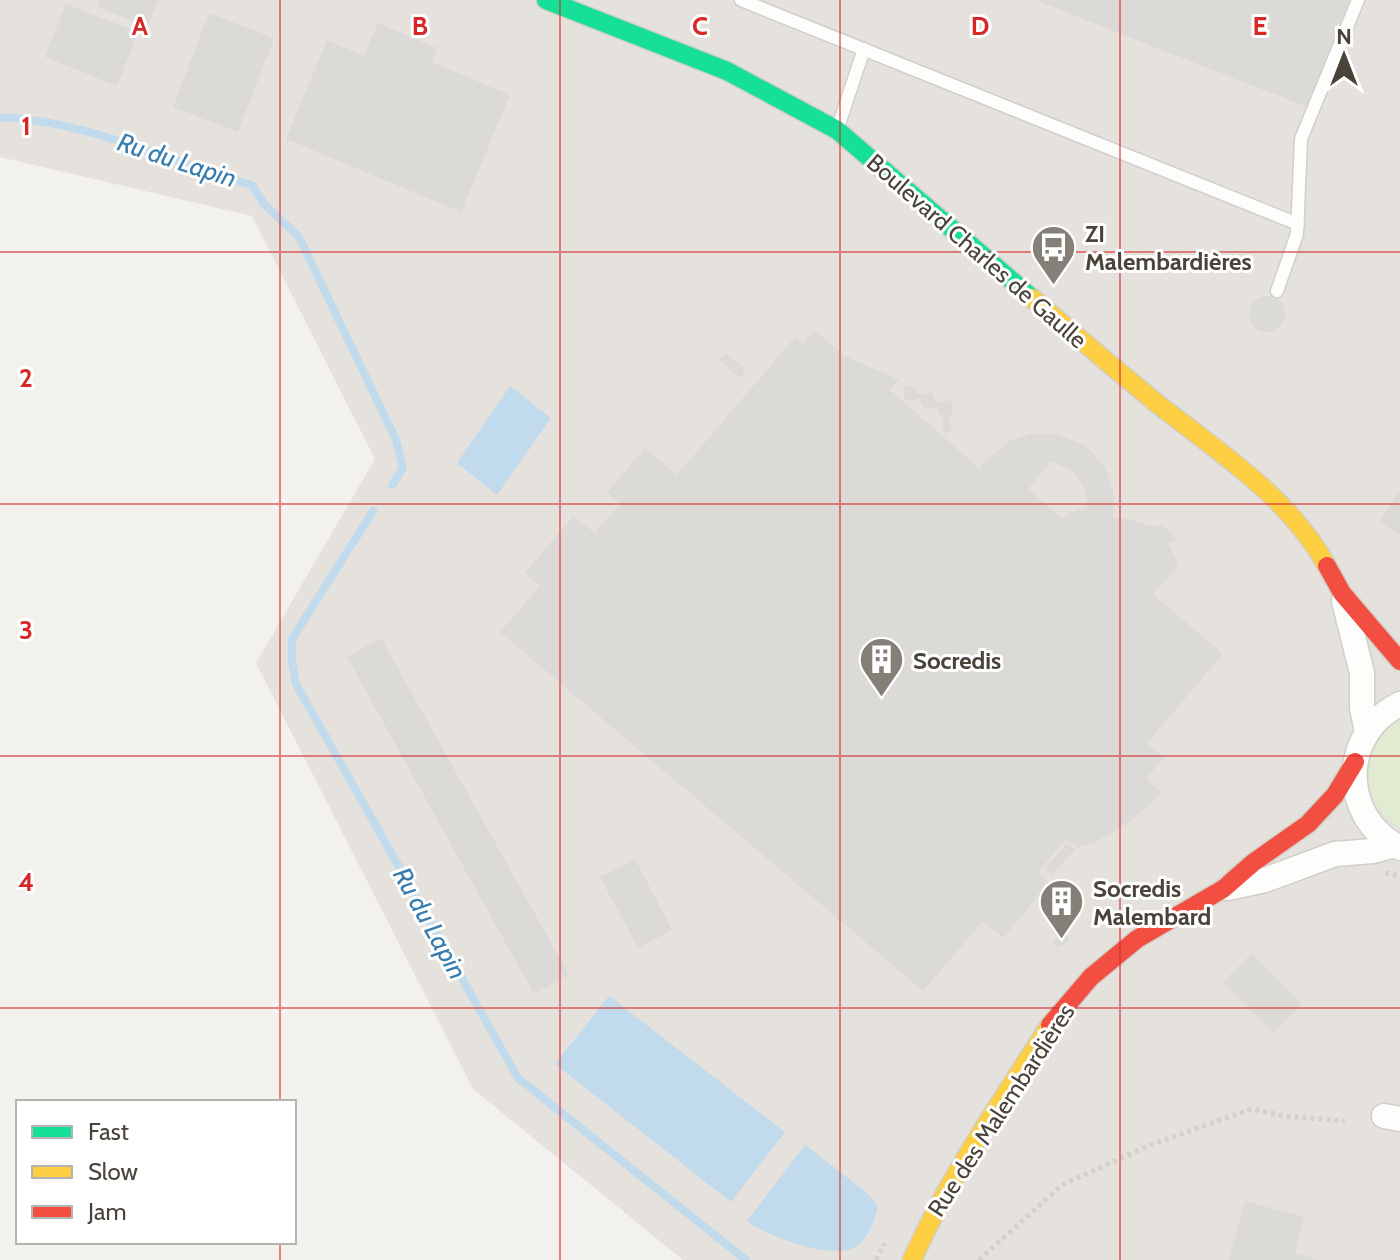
<svg xmlns="http://www.w3.org/2000/svg" width="1400" height="1260" font-family="Cabin,sans-serif">
	<style>
		.industrial { fill: #e5e1dd }
		.green { fill: #e0ebcf }
		.water { fill: #c1dbed }
		.lines { fill: none; stroke-linecap: round; stroke-linejoin: round }
		.stream { stroke: #c1dbed; stroke-width: 8 }
		.building { fill: #dcdad6; fill-rule: evenodd }
		.lane-casing { stroke: #d1cfcb; stroke-width: 15 }
		.street-casing { stroke: #d1cfcb; stroke-width: 27 }
		.fast-casing { stroke: #d1cec4; stroke-width: 21 }
		.slow-casing { stroke: #d1cec4; stroke-width: 21 }
		.jam-casing { stroke: #d1cec4; stroke-width: 21 }
		.path { stroke: #d3d1cb; stroke-width: 5; stroke-dasharray: 4 4; stroke-linecap: butt }
		.lane { stroke: #fdfdfc; stroke-width: 12 }
		.street { stroke: #fdfdfc; stroke-width: 24 }
		.fast { stroke: #16e098; stroke-width: 18 }
		.slow { stroke: #ffcf43; stroke-width: 18 }
		.jam { stroke: #f24e42; stroke-width: 18 }
		.grid { fill: none; stroke: #d62828; stroke-width: 2; stroke-opacity: 0.55 }
		.labels { text-anchor: middle; dominant-baseline: central; stroke-width: 6; stroke-linejoin: round; paint-order: stroke }
		.poi-label { font-size: 24px; font-weight: bold; fill: #494339; stroke: #fff; text-anchor: start }
		.street-label { font-size: 24px; fill: #494339; stroke: #fff }
		.water-label { font-size: 26px; font-style: italic; fill: #377caf; stroke: #fff }
		.grid-label { font-size: 26px; text-anchor: middle; font-weight: bold; fill: #d62828; stroke: #fff; stroke-width: 6; stroke-linejoin: round; paint-order: stroke }
	</style>
	<rect width="100%" height="100%" fill="#f3f1ed"/>
	<polygon class="industrial" points="0,0 1400,0 1400,1260 683,1260 473,1089 256,663 375,459 252,216 0,157"/>
	<path class="green" d="M1400,718V828C1356,801 1360,746 1400,718Z"/>
	<g class="water">
		<polygon points="510,386 551,418 497,495 457,463"/>
		<polygon points="609,996 785,1132 731,1202 555,1064"/>
		<path d="M805,1145L866,1192L878,1206C874,1222 869,1239 854,1248C831,1260 766,1236 747,1221Z"/>
	</g>
	<g class="lines">
		<g class="stream">
			<path d="M0,117C87,121 168,161 252,185L264,204L299,237L396,440L403,468L392,485"/>
			<polyline points="373,511 292,639 292,662 296,684 518,1078 746,1260"/>
		</g>
	</g>
	<g class="building">
		<polygon points="100,0 158,0 148,27 97,7"/>
		<polygon points="1035,0 1349,0 1307,107"/>
		<polygon points="66,4 138,32 117,86 45,57"/>
		<polygon points="209,13 274,38 238,132 173,107"/>
		<polygon points="378,23 437,48 432,62 510,95 461,212 286,139 327,40 364,56"/>
		<circle cx="1267" cy="314" r="18"/>
		<path d="M814,330L845,356L899,380L890,390L979,468L988,457L990,458L1010,441L1030,434H1057L1086,446L1101,462L1108,474L1114,498L1113,518L1130,519L1149,526H1163L1176,537L1175,542L1168,543L1179,565L1153,594L1223,654L1147,743L1164,757L1146,779L1162,792L1156,799L1127,824L1095,842L1077,848L1066,839L1038,872L1050,883L1003,938L983,921L923,991L500,632L540,586L525,573L573,516L595,533L620,504L607,492L645,448L677,475L795,337L803,344ZM1051,461L1072,471L1082,483L1086,495L1087,507L1076,510L1062,518L1028,489Z"/>
		<polygon points="726,353 746,370 740,378 719,360"/>
		<polygon points="908,385 916,387 918,394 921,395 931,392 936,402 948,400 952,403 953,412 948,417 952,427 950,431 946,433 942,430 944,417 938,413 937,406 927,409 921,405 920,398 911,401 904,398 903,389"/>
		<polygon points="1400,489 1400,535 1379,521"/>
		<polygon points="381,638 569,975 534,994 347,657"/>
		<polygon points="1067,843 1075,849 1052,876 1045,869"/>
		<polygon points="635,859 672,930 638,948 600,877"/>
		<polygon points="1066,933 1070,940 1058,948 1053,941"/>
		<polygon points="1252,953 1302,1004 1273,1032 1223,982"/>
		<polygon points="1245,1201 1304,1217 1295,1253 1319,1260 1229,1260"/>
	</g>
	<g class="lines">
		<defs>
			<g id="lane">
				<polyline points="741,0 1298,224"/>
				<polyline points="838,127 864,49"/>
				<polyline points="1277,291 1297,234 1301,139 1358,0"/>
			</g>
			<g id="street">
				<polyline points="1344,601 1362,673 1362,708 1367,732"/>
				<path d="M1400,704C1339,734 1340,818 1400,848"/>
				<polyline points="1228,888 1265,880 1335,854 1373,851 1395,845"/>
				<polyline points="1384,1116 1400,1119"/>
			</g>
			<polyline id="fast" points="546,0 727,71 837,130 1032,298"/>
			<g id="slow">
				<path d="M1032,298C1074,334 1116,370 1159,405C1220,453 1289,497 1327,566"/>
				<path d="M912,1260C949,1177 1001,1102 1050,1025"/>
			</g>
			<g id="jam">
				<polyline points="1327,566 1342,593 1400,661"/>
				<polyline points="1050,1025 1091,977 1137,939 1223,889 1254,862 1308,824 1335,795 1355,762"/>
			</g>
		</defs>
		<use href="#lane" class="lane-casing"/>
		<use href="#street" class="street-casing"/>
		<use href="#fast" class="fast-casing"/>
		<use href="#slow" class="slow-casing"/>
		<use href="#jam" class="jam-casing"/>
		<g class="path">
			<polyline points="1385,873 1400,876"/>
			<polyline points="876,1260 885,1243"/>
			<polyline points="979,1260 1062,1185 1150,1145 1252,1109 1284,1116 1345,1121"/>
		</g>
		<use href="#lane" class="lane"/>
		<use href="#street" class="street"/>
		<use href="#fast" class="fast"/>
		<use href="#slow" class="slow"/>
		<use href="#jam" class="jam"/>
	</g>
	<path class="grid" d="M280,0V1102M560,0V1260M840,0V1260M1120,0V1260M0,252H1400M0,504H1400M0,756H1400M0,1008H1400M280,1242V1260"/>
	<defs>
		<symbol id="bus-pin" viewBox="-11 -11 22 30"><path d="M0 17L-7.5 6A9.5 9.5 0 1 1 7.5 6Z" fill="#848078" stroke="#fff"/><path d="M-5-6H5V4H4V6H2V4H-2V6H-4V4H-5ZM-3.5-4V0h7V-4ZM-3.5 1.2v1.5H-2V1.2ZM2 1.2v1.5H3.5V1.2Z" fill="#fff"/></symbol>
		<symbol id="building-pin" viewBox="-11 -11 22 30"><path d="M0 17L-7.5 6A9.5 9.5 0 1 1 7.5 6Z" fill="#848078" stroke="#fff"/><path d="M-4-6H4V6H1V3H-1V6H-4ZM-2.5-4.3h1.7v1.8h-1.7ZM.8-4.3h1.7v1.8H.8ZM-2.5-1h1.7V.8h-1.7ZM.8-1h1.7V.8H.8Z" fill="#fff"/></symbol>
	</defs>
	<g fill-rule="evenodd">
		<use href="#bus-pin" x="1028" y="222" width="51" height="69"/>
		<use href="#building-pin" x="856" y="634" width="51" height="69"/>
		<use href="#building-pin" x="1036" y="876" width="51" height="69"/>
	</g>
	<g class="labels">
		<g class="poi-label">
			<text x="1085" y="233">ZI<tspan x="1085" dy="28">Malembardières</tspan></text>
			<text x="913" y="660">Socredis</text>
			<text x="1093" y="888">Socredis<tspan x="1093" dy="28">Malembard</tspan></text>
		</g>
		<g class="street-label">
			<text transform="translate(977 251) rotate(41)">Boulevard Charles de Gaulle</text>
			<text transform="translate(1001 1110) rotate(-57)">Rue des Malembardières</text>
		</g>
		<g class="water-label">
			<text transform="translate(177 160) rotate(18)">Ru du Lapin</text>
			<text transform="translate(430 923) rotate(61)">Ru du Lapin</text>
		</g>
	</g>
	<g class="grid-label">
		<text x="140" y="35">A</text>
		<text x="420" y="35">B</text>
		<text x="700" y="35">C</text>
		<text x="980" y="35">D</text>
		<text x="1260" y="35">E</text>
		<text x="26" y="135">1</text>
		<text x="26" y="387">2</text>
		<text x="26" y="639">3</text>
		<text x="26" y="891">4</text>
	</g>
	<rect x="16" y="1100" width="280" height="144" fill="#ffffff" stroke="#b6b4b0" stroke-width="2"/>
	<rect x="32" y="1126" width="40" height="12" fill="#16e098" stroke="#b6b4b0" stroke-width="2"/>
	<text x="88" y="1140" font-size="24" fill="#494339">Fast</text>
	<rect x="32" y="1166" width="40" height="12" fill="#ffcf43" stroke="#b6b4b0" stroke-width="2"/>
	<text x="88" y="1180" font-size="24" fill="#494339">Slow</text>
	<rect x="32" y="1206" width="40" height="12" fill="#f24e42" stroke="#b6b4b0" stroke-width="2"/>
	<text x="88" y="1220" font-size="24" fill="#494339">Jam</text>
	<g transform="translate(1344 56)" stroke="#ffffff" stroke-width="6" paint-order="stroke">
	<path d="M0-6L14 30L0 20L-14 30Z" fill="#494339"/>
	<text y="-12" font-size="22" font-weight="bold" text-anchor="middle" fill="#494339">N</text>
	</g>
</svg>
